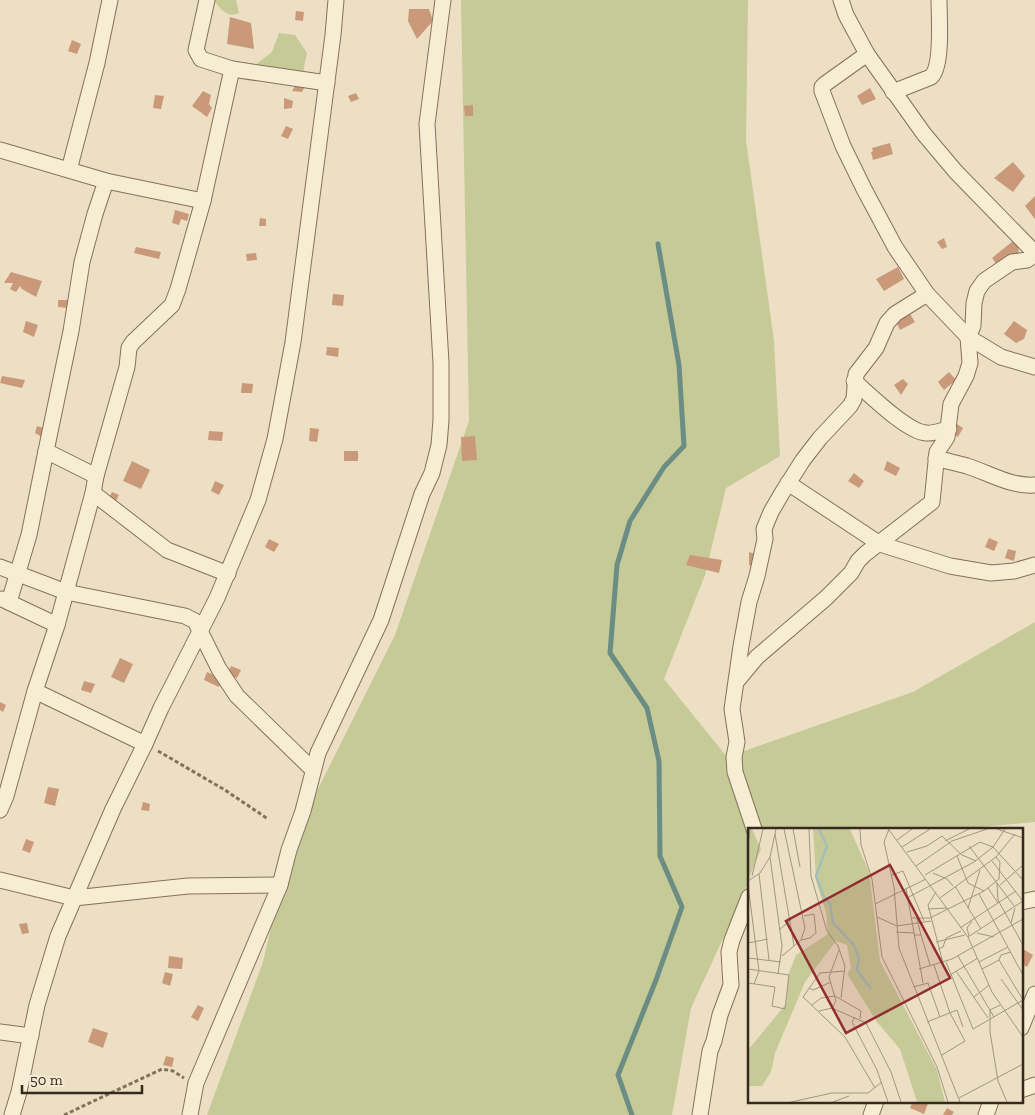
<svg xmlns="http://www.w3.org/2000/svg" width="1035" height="1115" font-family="'Zilla Slab',serif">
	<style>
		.green { fill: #c5ca97 }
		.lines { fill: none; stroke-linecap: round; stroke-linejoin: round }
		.stream { stroke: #6c8d84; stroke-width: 5 }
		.building { fill: #c9997a }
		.minor-casing { stroke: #85715a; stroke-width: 17 }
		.path { stroke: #85715a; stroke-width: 3; stroke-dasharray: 4 2.5; stroke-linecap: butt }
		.minor { stroke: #f7edd5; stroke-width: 15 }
		.inset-river { fill: none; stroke: #a5bfb7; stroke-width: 2.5 }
		.inset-road { fill: none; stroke: #a39681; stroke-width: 1 }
		.view { fill: #922d2f; fill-opacity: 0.15; stroke: #922d2f; stroke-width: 2.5 }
		.inset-edge { fill: none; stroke: #36291e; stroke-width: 2.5 }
	</style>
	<rect width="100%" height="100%" fill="#ecdfc3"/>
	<g class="green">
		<path d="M214,0H236L239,13C227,18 221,10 214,0Z"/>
		<polygon points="461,0 748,0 746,140 774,341 780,456 726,488 705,575 664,679 727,757 913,692 1035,622 1035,822 961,829 749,829 749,882 691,1008 672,1115 207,1115 263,962 290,845 395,635 469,421"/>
		<polygon points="279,33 295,35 307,53 303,72 255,65 272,52"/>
	</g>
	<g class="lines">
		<polyline class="stream" points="632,1115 618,1075 656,980 682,907 660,856 659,761 647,708 610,653 617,565 630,521 664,467 684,446 679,365 658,244"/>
	</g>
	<g class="building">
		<polygon points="409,9 429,9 433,21 417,39 408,21"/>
		<polygon points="296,11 304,12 303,21 295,20"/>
		<polygon points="230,17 251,23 254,49 227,44"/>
		<polygon points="72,40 81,44 77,54 68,51"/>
		<polygon points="298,85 304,88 302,92 292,91 295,86"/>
		<polygon points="870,88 876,99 862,105 857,96"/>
		<polygon points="203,91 211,95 209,104 212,108 207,117 192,106"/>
		<polygon points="356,93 359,99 351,102 348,96"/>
		<polygon points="155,95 164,96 161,109 153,108"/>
		<polygon points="284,98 293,101 292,108 284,109"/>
		<polygon points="473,105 473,116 465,116 464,106"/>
		<polygon points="286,126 293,129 288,139 281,136"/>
		<polygon points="890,143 893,154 873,160 871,152 873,151 872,148"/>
		<polygon points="1013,162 1025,176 1013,192 994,178"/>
		<polygon points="1035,196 1035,219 1025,206"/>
		<polygon points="175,210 189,214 187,221 181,219 179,225 172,223"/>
		<polygon points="260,218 266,219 266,226 259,226"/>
		<polygon points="944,238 947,247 942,249 937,242"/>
		<polygon points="1013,241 1018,245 1019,254 1004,274 992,258"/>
		<polygon points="136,247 161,252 159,259 134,253"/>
		<polygon points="256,253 257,260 247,261 246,254"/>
		<polygon points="898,267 904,279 884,291 876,279"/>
		<polygon points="11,272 42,281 36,297 22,289 20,286 16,292 10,289 13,283 4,283"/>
		<polygon points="333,294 344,295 343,306 332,305"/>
		<polygon points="58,300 68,300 68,308 58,307"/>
		<polygon points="907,309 915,322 900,330 894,318"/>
		<polygon points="26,321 38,325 34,337 23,332"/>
		<polygon points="1014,321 1027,330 1024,339 1016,343 1004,334"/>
		<polygon points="327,347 339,348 338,357 326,355"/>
		<polygon points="949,372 956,380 944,390 938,382"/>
		<polygon points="2,376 25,380 22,388 0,383"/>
		<polygon points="903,379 908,384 901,395 894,385"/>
		<polygon points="242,383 253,384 252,393 241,393"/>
		<polygon points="957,424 963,428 958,437 952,433"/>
		<polygon points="37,426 46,429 44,438 35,433"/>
		<polygon points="310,428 319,429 317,442 309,441"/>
		<polygon points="209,431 223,432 222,441 208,440"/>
		<polygon points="475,436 477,460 462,461 461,437"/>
		<rect x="344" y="451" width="14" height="10"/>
		<polygon points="132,461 150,470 141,489 123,481"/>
		<polygon points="887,461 900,468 896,476 884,470"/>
		<polygon points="854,473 864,481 859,488 848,481"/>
		<polygon points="215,481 224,485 219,495 211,491"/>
		<polygon points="112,492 119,495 115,503 108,500"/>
		<polygon points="989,538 998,542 994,551 985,547"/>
		<polygon points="269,539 279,544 274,552 265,547"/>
		<polygon points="1008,549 1016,551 1014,561 1005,558"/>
		<polygon points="749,552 767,558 764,571 749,565"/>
		<polygon points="690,555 722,560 719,573 686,565"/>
		<polygon points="120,658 133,664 124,683 111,677"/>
		<polygon points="231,666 241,670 237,678 227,674"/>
		<polygon points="207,672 223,679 219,687 204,680"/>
		<polygon points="84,681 95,684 91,693 81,690"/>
		<polygon points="0,702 6,705 3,712 0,710"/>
		<polygon points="48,787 59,789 55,806 44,803"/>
		<polygon points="143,802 150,804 149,811 141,810"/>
		<polygon points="26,839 34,842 30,853 22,850"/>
		<polygon points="27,923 29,933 22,934 19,924"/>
		<polygon points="1023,949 1033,955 1027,967 1021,964 1021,953"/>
		<polygon points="169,956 183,958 182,969 168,968"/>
		<polygon points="165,972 173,974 170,986 162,983"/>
		<polygon points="198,1005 204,1008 198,1021 191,1017"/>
		<polygon points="93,1028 108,1033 103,1048 88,1042"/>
		<polygon points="166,1056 174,1058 172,1067 163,1065"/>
		<polygon points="913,1101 929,1101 924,1114 910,1108"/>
		<polygon points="947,1108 954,1112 952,1115 943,1115"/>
	</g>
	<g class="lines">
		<defs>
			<g id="minor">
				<polyline points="207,0 196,50 201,59 232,69 327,83"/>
				<polyline points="841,0 846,15 867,54 924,134 956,172 1035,253"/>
				<polyline points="867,54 825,84 822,87 822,91 843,146 864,189 895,247 927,294 968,337 1001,357 1035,367"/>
				<path d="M893,92L931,77C943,66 939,17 939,0"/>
				<polyline points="0,150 106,181 203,201"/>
				<polyline points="69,170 97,63 110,0"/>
				<path d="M854,381C869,394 907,432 926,433C933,434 942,430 949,429"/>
				<path d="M936,458C946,461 956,463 967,466C989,473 1011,487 1035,485"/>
				<polyline points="96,476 46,451 71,331 82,262 95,214 106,181"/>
				<polyline points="788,483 880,544 950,566 991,573 1014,571 1035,565"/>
				<polyline points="93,493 167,550 228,574"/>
				<polyline points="0,567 66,592 185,616 195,621 219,669 237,696 313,770"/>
				<polyline points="2,599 57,625"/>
				<polyline points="9,602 29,535 46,451"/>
				<polyline points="737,681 757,657 826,598 851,573 858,561 865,554 932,502 937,452 947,437 951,404 966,376 970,363 968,337 973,326 974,303 977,291 984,281 1012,262 1027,260 1035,254"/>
				<polyline points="35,691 145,744"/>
				<polyline points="0,810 6,796 35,691 57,625 93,493 96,476 127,367 129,348 133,342 172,305 178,289 203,201 232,69"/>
				<polyline points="754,829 735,772 734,757 737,742 732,709 741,646 749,602 757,576 765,539 764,529 771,512 782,493 803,460 820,438 850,406 854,399 856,374 876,348 887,323 895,314 927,294"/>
				<polyline points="0,880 74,898 188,886 280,885"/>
				<polyline points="1021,902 1035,899"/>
				<polyline points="1021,1028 1035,994"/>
				<polyline points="0,1032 31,1036"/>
				<polyline points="1021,1090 1035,1085"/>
				<polyline points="12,1115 19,1092 37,1005 58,936 113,809 145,744 161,708 217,598 258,500 275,439 293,342 333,35 336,0"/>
				<polyline points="190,1115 196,1083 280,885 289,850 303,811 318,753 381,620 422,494 432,473 439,445 441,420 441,363 427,124 443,0"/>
				<polyline points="700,1115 710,1051 714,1041 720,1015 731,985 729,952 732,940 749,897"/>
				<polyline points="871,1115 876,1101"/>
				<polyline points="986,1115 991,1101"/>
			</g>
		</defs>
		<use href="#minor" class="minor-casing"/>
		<g class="path">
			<polyline points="158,751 225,790 268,819"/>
			<polyline points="64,1115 162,1069 173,1071 184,1078"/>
		</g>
		<use href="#minor" class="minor"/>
	</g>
	<g transform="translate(748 828)">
		<rect width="275" height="275" fill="#ecdfc3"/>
		<path d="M0,1H4L13,21L0,52ZM65,1H102L121,44L132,133L189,242L197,274H169L152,221L129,194L99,146L103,140L99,117L88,113L57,154L27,225L23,244L14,258H1L0,256V222L38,176L40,148L48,127L80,106L78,85L68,52Z" fill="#c5ca97"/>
		<path class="inset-river" d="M71,1L79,18L68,48L76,69L82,75L85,95L106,117L111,131L109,142L123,161"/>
		<path class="inset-road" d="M45,1L52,39M61,1L63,48L79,103L90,118L97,138L93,170M112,1L113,17L124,51L134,129L189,239L200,274M141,1L136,14L146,59L151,120L212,274M249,1L275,10M141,2L220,109L244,164L275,209M27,6L46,118M149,12L164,1M197,13L221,1M221,18L267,79M154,19L182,1M0,21L2,1M159,24L179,18L194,8L214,27L228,33M209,28L220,55L236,63M22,29L34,118L30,146M244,33L274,72M168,38L204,13L239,1M185,45L199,51L205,58M11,46L21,132M144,47L155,43L176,93M177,47L232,14L245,19L275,52M4,48L15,1M0,53L12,45L22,29L28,1M249,55L250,72L275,117M0,57L11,143L6,156M252,57L275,37M207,58L233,101M158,60L175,155M240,60L250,75M188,64L180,77L195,135M231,66L275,147M159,70L226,34L245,19L257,1M192,70L248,29L267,6M127,76L178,51M220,80L232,42M180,81L199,80M129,89L149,98L183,93M163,90H182L236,63L251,51L252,34L248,29M169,91L173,107M263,95L267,80M212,100L268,63M31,102L43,92M148,104L166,105M229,105L246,109M167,107H173L182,137M221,108L219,100L224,93M220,109L275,73M53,112L62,110L68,105L66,86L56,88M188,114L217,107M0,115L20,111M190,121L195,119L198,110L213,103M34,128L53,112L57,100L36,1M210,128L246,189M0,130L33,134M251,132L253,127L263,124M198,134L225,201L275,172M231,134L260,119M186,137L202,185L217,213L194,227M0,141L41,147L37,181L24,178L27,159L0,155M171,141L204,131L275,91M234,141L251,132L275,172M97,143L72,145L55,169L97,209L127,260M208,143L240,190M202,147L230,130M253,151L275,182M165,159L180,155L192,189M61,160L65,162L83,154M226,169L241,157M64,177L73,170L87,168L113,183L112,191M252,177L242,182V204L250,253L259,274M84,180L88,173L81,149L91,122M71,183L84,180L118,195L143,244L153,274M107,189L104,194L129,242L140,274M179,194L209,182L215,199M211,270L275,236M43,274L84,265H120L134,254M85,274L101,268"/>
		<path class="view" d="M142,37L202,150L98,205L38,93Z"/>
		<rect width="275" height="275" class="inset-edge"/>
	</g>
	<path d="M22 1085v8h120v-8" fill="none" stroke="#36291e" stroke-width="2.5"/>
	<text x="30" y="1085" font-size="15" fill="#36291e" stroke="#f4e9d2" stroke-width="4" paint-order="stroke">50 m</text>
</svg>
